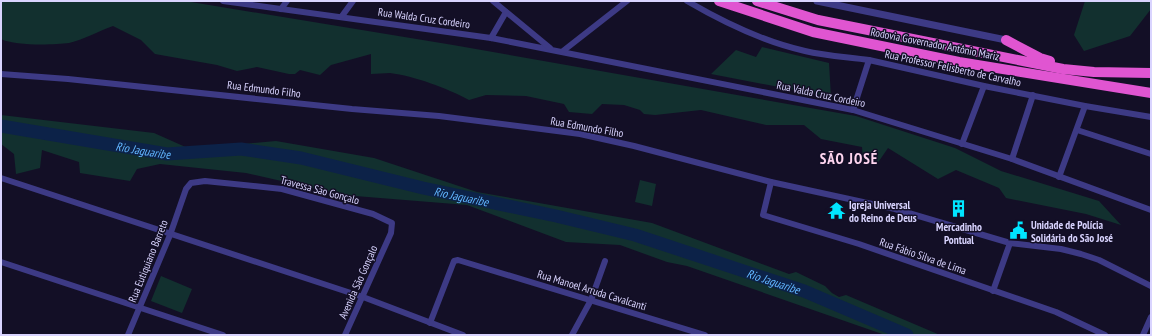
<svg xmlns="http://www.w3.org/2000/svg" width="1152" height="336" font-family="'PT Sans Narrow',sans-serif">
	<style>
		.green { fill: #12302f }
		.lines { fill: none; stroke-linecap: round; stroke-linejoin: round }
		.river { stroke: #0c2248; stroke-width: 13 }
		.minor { stroke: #3d3a85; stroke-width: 6 }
		.tertiary { stroke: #3d3a85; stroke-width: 7 }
		.trunk { stroke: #e055d1; stroke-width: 10 }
		.labels { text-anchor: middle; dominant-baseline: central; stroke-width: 3; stroke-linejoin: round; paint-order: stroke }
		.street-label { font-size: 11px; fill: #d9d4ff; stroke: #130f26 }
		.poi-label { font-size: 11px; font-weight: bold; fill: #d9d4ff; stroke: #130f26; text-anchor: start }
		.water-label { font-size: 12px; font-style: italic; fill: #62b6ff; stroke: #130f26 }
		.district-label { font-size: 15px; font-weight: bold; letter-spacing: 1px; fill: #ffd6f0; stroke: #130f26 }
	</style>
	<rect width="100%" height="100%" fill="#130f26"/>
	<g class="green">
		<path d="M1,1H185L453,45L856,116L955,148L1001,171L1099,201L1121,225L1086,214L1006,198L999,188L956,170L938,179L888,148L877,164L863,160L862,147L821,139L804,125H766L701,110L655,115L644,114L640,110L624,105L602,104L592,114L569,112L564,104L526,96L486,95L469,100C447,88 414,76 390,73C384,73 377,74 371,74V54L331,65L320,75L300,70L295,74H289L257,67L237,71L217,65L155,54L141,40L113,26C99,31 83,40 69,43C53,45 15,46 1,39Z"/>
		<polygon points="1085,1 1151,1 1151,9 1130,36 1084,51 1074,35"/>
		<polygon points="762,47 829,63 831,97 711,74 736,50 756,57"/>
		<polygon points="1,115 154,133 190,149 276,141 374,158 477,192 652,223 789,274 796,272 825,286 832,293 839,297 846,295 940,335 885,335 687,266 667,262 620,245 566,242 467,205 343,195 246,173 160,164 137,169 130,181 80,173 79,162 42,150 40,168 16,174 14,154 1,144"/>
		<polygon points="640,180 656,184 652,206 635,202"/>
		<polygon points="161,276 192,289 182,313 151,301"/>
	</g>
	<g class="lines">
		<path class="river" id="s1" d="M1,126L167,154L241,149L301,158L423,188L556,216L635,235L804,291L907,335"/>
		<g class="minor">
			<polyline points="223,1 491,38 853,110 1012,159 1151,210"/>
			<polyline points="493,1 550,48"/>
			<path d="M687,1C723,22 764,42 805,51C826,56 847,57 869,60"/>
			<polyline points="281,9 287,1"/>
			<polyline points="342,16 353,1"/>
			<polyline points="491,38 506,12"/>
			<polyline points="563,51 627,1"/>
			<polyline points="1,74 68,79 352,109 439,116 580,134 634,146 771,182 895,209 1010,243 1061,249 1081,254 1099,260 1151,286"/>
			<polyline points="853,110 869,60 984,86 1085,106 1151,117"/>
			<polyline points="1077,130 1151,154"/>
			<polyline points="962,144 984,86"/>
			<polyline points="1012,159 1033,95"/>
			<polyline points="1059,177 1085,106"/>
			<polyline points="1,178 363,297 463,335"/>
			<polyline points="771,182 763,215 859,244 1056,312 1105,335"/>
			<polyline points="1,262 223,335"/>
			<polyline points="993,291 1010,243"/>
			<polyline points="430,323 454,261 458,260 705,335"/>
			<polyline points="128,335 170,235 186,189 191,183 205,181 282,189 373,214 392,223 391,233 345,335"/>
			<polyline points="572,335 591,300 605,261"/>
			<polyline points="1143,335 1151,317"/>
		</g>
		<polyline class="tertiary" points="817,1 1006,40"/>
		<g class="trunk">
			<polyline points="719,1 813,32 959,62 1151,93"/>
			<polyline points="757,1 818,20 1063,69 1094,72 1151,73"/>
			<polyline points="1006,40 1040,58 1050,61"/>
		</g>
	</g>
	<defs>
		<symbol id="building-bare" viewBox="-9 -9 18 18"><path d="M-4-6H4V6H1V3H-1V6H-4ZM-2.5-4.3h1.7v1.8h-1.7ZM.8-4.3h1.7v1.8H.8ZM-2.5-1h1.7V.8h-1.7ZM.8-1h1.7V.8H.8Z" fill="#00e5ff" stroke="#130f26" stroke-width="2.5" paint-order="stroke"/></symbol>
		<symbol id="temple-bare" viewBox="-9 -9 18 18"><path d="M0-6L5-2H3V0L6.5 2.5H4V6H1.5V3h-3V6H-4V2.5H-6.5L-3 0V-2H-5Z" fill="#00e5ff" stroke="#130f26" stroke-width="2.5" paint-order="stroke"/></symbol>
		<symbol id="civic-bare" viewBox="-9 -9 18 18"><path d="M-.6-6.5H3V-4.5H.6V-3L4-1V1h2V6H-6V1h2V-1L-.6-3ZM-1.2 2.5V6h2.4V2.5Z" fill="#00e5ff" stroke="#130f26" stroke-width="2.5" paint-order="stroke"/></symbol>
	</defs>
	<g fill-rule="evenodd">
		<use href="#building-bare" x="946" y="196" width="25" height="25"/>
		<use href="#temple-bare" x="824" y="198" width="25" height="25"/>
		<use href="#civic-bare" x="1006" y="218" width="25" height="25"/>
	</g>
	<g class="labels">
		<g class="street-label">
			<text transform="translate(424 18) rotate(8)">Rua Walda Cruz Cordeiro</text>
			<text transform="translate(935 44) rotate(11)">Rodovia Governador Antônio Mariz</text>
			<text transform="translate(953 68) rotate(12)">Rua Professor Felisberto de Carvalho</text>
			<text transform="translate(264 89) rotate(7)">Rua Edmundo Filho</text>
			<text transform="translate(821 94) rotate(12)">Rua Valda Cruz Cordeiro</text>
			<text transform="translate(587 127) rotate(10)">Rua Edmundo Filho</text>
			<text transform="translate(320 190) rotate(15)">Travessa São Gonçalo</text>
			<text transform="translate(923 256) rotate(19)">Rua Fábio Silva de Lima</text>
			<text transform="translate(148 261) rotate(-68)">Rua Eutiquiano Barreto</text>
			<text transform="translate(358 282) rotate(-66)">Avenida São Gonçalo</text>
			<text transform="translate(592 290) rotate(17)">Rua Manoel Arruda Cavalcanti</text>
		</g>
		<g class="poi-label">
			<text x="849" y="205">Igreja Universal<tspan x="849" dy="13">do Reino de Deus</tspan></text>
			<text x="1031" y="225">Unidade de Polícia<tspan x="1031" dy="13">Solidária do São José</tspan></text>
			<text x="959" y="227" text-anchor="middle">Mercadinho<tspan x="959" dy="13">Pontual</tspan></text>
		</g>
		<g class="water-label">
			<text stroke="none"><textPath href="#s1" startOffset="144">Rio Jaguaribe</textPath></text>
			<text stroke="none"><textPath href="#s1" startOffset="468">Rio Jaguaribe</textPath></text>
			<text stroke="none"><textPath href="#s1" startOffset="792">Rio Jaguaribe</textPath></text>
		</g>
		<g class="district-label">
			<text x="849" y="158">SÃO JOSÉ</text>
		</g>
	</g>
	<rect width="1152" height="336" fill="none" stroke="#d9d4ff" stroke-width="4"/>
</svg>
